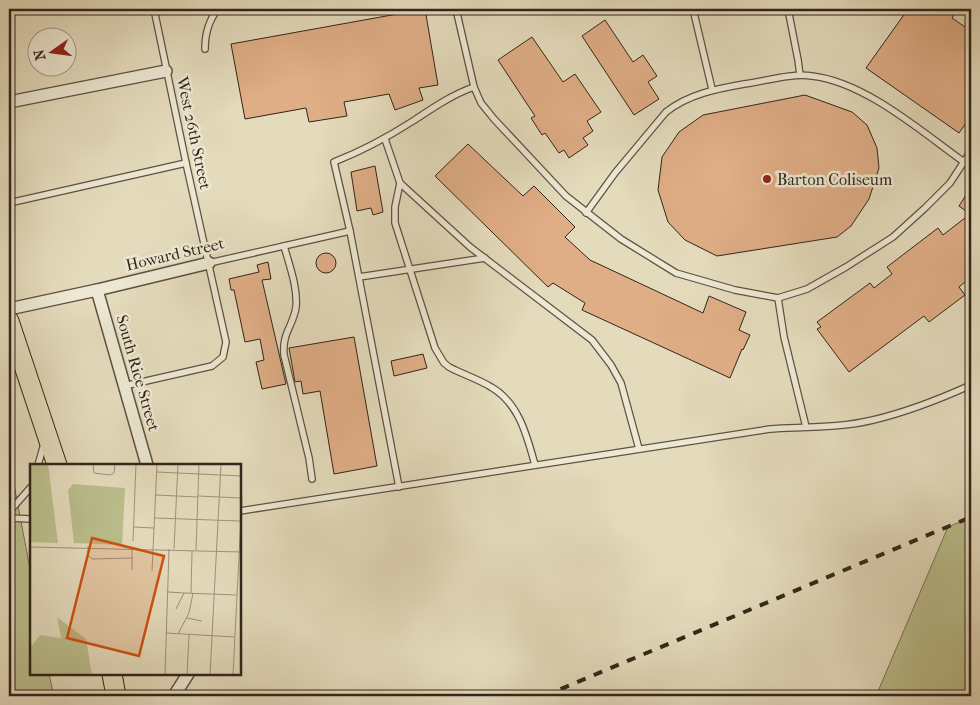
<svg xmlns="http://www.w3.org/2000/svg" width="980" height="705" font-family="'IM FELL French Canon',serif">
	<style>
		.green { fill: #bbbe8c; stroke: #767252 }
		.building { fill: #dfad86; stroke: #322518 }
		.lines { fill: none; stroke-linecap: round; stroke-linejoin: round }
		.lane-casing { stroke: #5e5241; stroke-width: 8 }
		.street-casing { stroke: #5e5241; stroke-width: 14 }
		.primary-casing { stroke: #322518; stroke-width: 21 }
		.lane { stroke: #ede8d3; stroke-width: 5.5 }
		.street { stroke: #ede8d3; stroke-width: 11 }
		.primary { stroke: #e4dbbc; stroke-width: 19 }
		.rail { stroke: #322518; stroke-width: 4; stroke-dasharray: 9 9; stroke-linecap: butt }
		.poi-dot { fill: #8f2418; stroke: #ede8d3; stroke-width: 2 }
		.labels { text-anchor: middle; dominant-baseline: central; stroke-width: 5; stroke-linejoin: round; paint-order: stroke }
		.street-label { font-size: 16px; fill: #322518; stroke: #ede8d3 }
		.poi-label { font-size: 16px; fill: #322518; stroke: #ede8d3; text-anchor: start }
		.inset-road { fill: none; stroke: #9d927a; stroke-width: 1 }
		.view { fill: #cd510e; fill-opacity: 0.15; stroke: #cd510e; stroke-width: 2.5 }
		.inset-edge { fill: none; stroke: #322518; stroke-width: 2.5 }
	</style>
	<rect width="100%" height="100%" fill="#e4dbbc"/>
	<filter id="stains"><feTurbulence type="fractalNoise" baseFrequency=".004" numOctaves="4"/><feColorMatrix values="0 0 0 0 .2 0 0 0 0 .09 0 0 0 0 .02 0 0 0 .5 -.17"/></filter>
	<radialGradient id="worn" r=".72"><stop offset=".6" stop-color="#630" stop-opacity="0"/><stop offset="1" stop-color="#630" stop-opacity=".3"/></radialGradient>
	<g class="green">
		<polygon points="9,458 31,574 31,674 49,674 54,696 9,696"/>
		<polygon points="971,517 971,696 876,696 948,527"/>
	</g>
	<g class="building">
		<polygon points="425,9 438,85 419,88 423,100 395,110 389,94 344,102 347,116 309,122 306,108 245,119 231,44"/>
		<polygon points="908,9 948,9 955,13 952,18 971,31 971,116 959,133 866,68"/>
		<polygon points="605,20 633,62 643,55 657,76 648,82 659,99 634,115 582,36"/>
		<polygon points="532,37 563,82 575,74 601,112 587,121 593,131 583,138 588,145 569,158 564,150 559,153 545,133 542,135 531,118 535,116 498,60"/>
		<polygon points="805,95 852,112 867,125 877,148 879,168 869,199 851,226 837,237 717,256 685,240 668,222 658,190 662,157 679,132 703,115"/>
		<polygon points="468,144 523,196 534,186 575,227 565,237 590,260 703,313 709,296 746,312 739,330 750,335 743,350 742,349 730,378 582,310 585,303 553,283 548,287 435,176"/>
		<polygon points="375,166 383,212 373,215 371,208 357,211 351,172"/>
		<polygon points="971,187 971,277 959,287 965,295 929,322 924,316 849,372 817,329 821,327 817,322 870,283 874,288 892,274 887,267 938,228 943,235 970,214 959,206"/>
		<circle cx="326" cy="263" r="10"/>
		<polygon points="268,262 271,279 262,280 286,384 262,389 256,362 264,360 260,339 245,342 234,290 231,290 229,279 259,272 257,265"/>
		<polygon points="354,337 377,466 334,474 320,391 303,394 301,381 295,382 289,348"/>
		<polygon points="423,354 427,368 394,376 391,361"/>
	</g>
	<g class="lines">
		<defs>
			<g id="lane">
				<polyline points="456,9 474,87 481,103 494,119 566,196 621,239 676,273 735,290 778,298 807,289 846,267 893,237 925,208 950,183 971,151"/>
				<polyline points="693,9 712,89"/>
				<polyline points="788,9 798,60 800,75"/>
				<polyline points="456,12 474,9"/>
				<path d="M205,49C205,34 209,20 218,9"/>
				<path d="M385,139L400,183L395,207V223L435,348L444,363L449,367C462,374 478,379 491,387C519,403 527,436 535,465"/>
				<polyline points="400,183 470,247 592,340 611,365 621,383 639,449"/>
				<polyline points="9,203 186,163"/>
				<path d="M586,213L615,173L666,112C689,94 716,89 744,84C766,81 791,73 812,76C865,82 922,132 964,162"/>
				<path d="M284,246C289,264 298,288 296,307C293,327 282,332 284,355L309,458L312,479"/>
				<polyline points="209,263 350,231"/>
				<polyline points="359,277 485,258"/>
				<polyline points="778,298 784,337 806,427"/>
				<polyline points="124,386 212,366 223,357 226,342 186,163 154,9"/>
				<polyline points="38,465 44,444"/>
				<path d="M399,487L350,231L334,162C362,151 388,137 413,121C433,108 451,95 474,87"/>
				<path d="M240,511L770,429C803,427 841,428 873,420C907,412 940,399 971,385"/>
				<polyline points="9,512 31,487"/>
				<polyline points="9,518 31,519"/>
			</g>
			<g id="street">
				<polyline points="9,102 166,71"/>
				<polyline points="97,290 147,465"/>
				<polyline points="9,309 97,290 209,263"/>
				<polyline points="174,696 188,674"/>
			</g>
			<g id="primary">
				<polyline points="9,321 57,465"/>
				<polyline points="112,674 116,696"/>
			</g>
		</defs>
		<use href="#lane" class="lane-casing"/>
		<use href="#street" class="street-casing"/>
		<use href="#primary" class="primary-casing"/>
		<use href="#lane" class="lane"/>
		<use href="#street" class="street"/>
		<use href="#primary" class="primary"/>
		<polyline class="rail" points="544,696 971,517"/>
	</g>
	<circle class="poi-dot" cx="767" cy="179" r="5"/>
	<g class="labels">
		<g class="street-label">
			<text transform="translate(194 133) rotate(78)">West 26th Street</text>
			<text transform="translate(175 254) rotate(-13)">Howard Street</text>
			<text transform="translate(138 373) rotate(74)">South Rice Street</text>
		</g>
		<g class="poi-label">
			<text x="777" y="179">Barton Coliseum</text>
		</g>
	</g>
	<g transform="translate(30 464)">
		<rect width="211" height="211" fill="#e4dbbc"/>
		<path d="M0,0H18L28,79L0,78ZM43,20L95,24L92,81L44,79L38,26ZM27,153L56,175L62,211H0V184L10,171L31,174Z" fill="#bbbe8c"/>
		<path class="inset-road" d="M63,0L64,9L80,11L84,9L85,0M127,8L212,12M126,31L168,33M168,32L212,34M125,54L210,57M103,63L124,64M103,77L106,0M58,82V91L62,95L102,94M0,83L212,88M144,85L148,0M166,86L169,0M102,106V86M122,107L127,0M138,128L154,129M161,129L162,87M146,145L154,129L207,131M157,154L172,157M136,169L205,173M148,170L159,149L163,129M135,211L139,85M157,211L159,171M180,211L191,0M203,211L212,33"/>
		<path class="view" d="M62,74L134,92L109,192L37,174Z"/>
		<rect width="211" height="211" class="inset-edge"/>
	</g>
	<rect width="980" height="705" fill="none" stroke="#e4dbbc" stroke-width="30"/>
	<rect x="10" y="10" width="960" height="685" fill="none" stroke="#322518" stroke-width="2.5"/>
	<rect x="15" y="15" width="950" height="675" fill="none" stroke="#322518"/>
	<g transform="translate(52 52) rotate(256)"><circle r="24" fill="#ede8d3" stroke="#a29a88"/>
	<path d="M0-4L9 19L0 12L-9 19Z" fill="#8f2418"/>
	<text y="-8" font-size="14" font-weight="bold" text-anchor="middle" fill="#322518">N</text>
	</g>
	<rect width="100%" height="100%" filter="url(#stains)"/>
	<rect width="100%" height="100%" fill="url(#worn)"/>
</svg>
